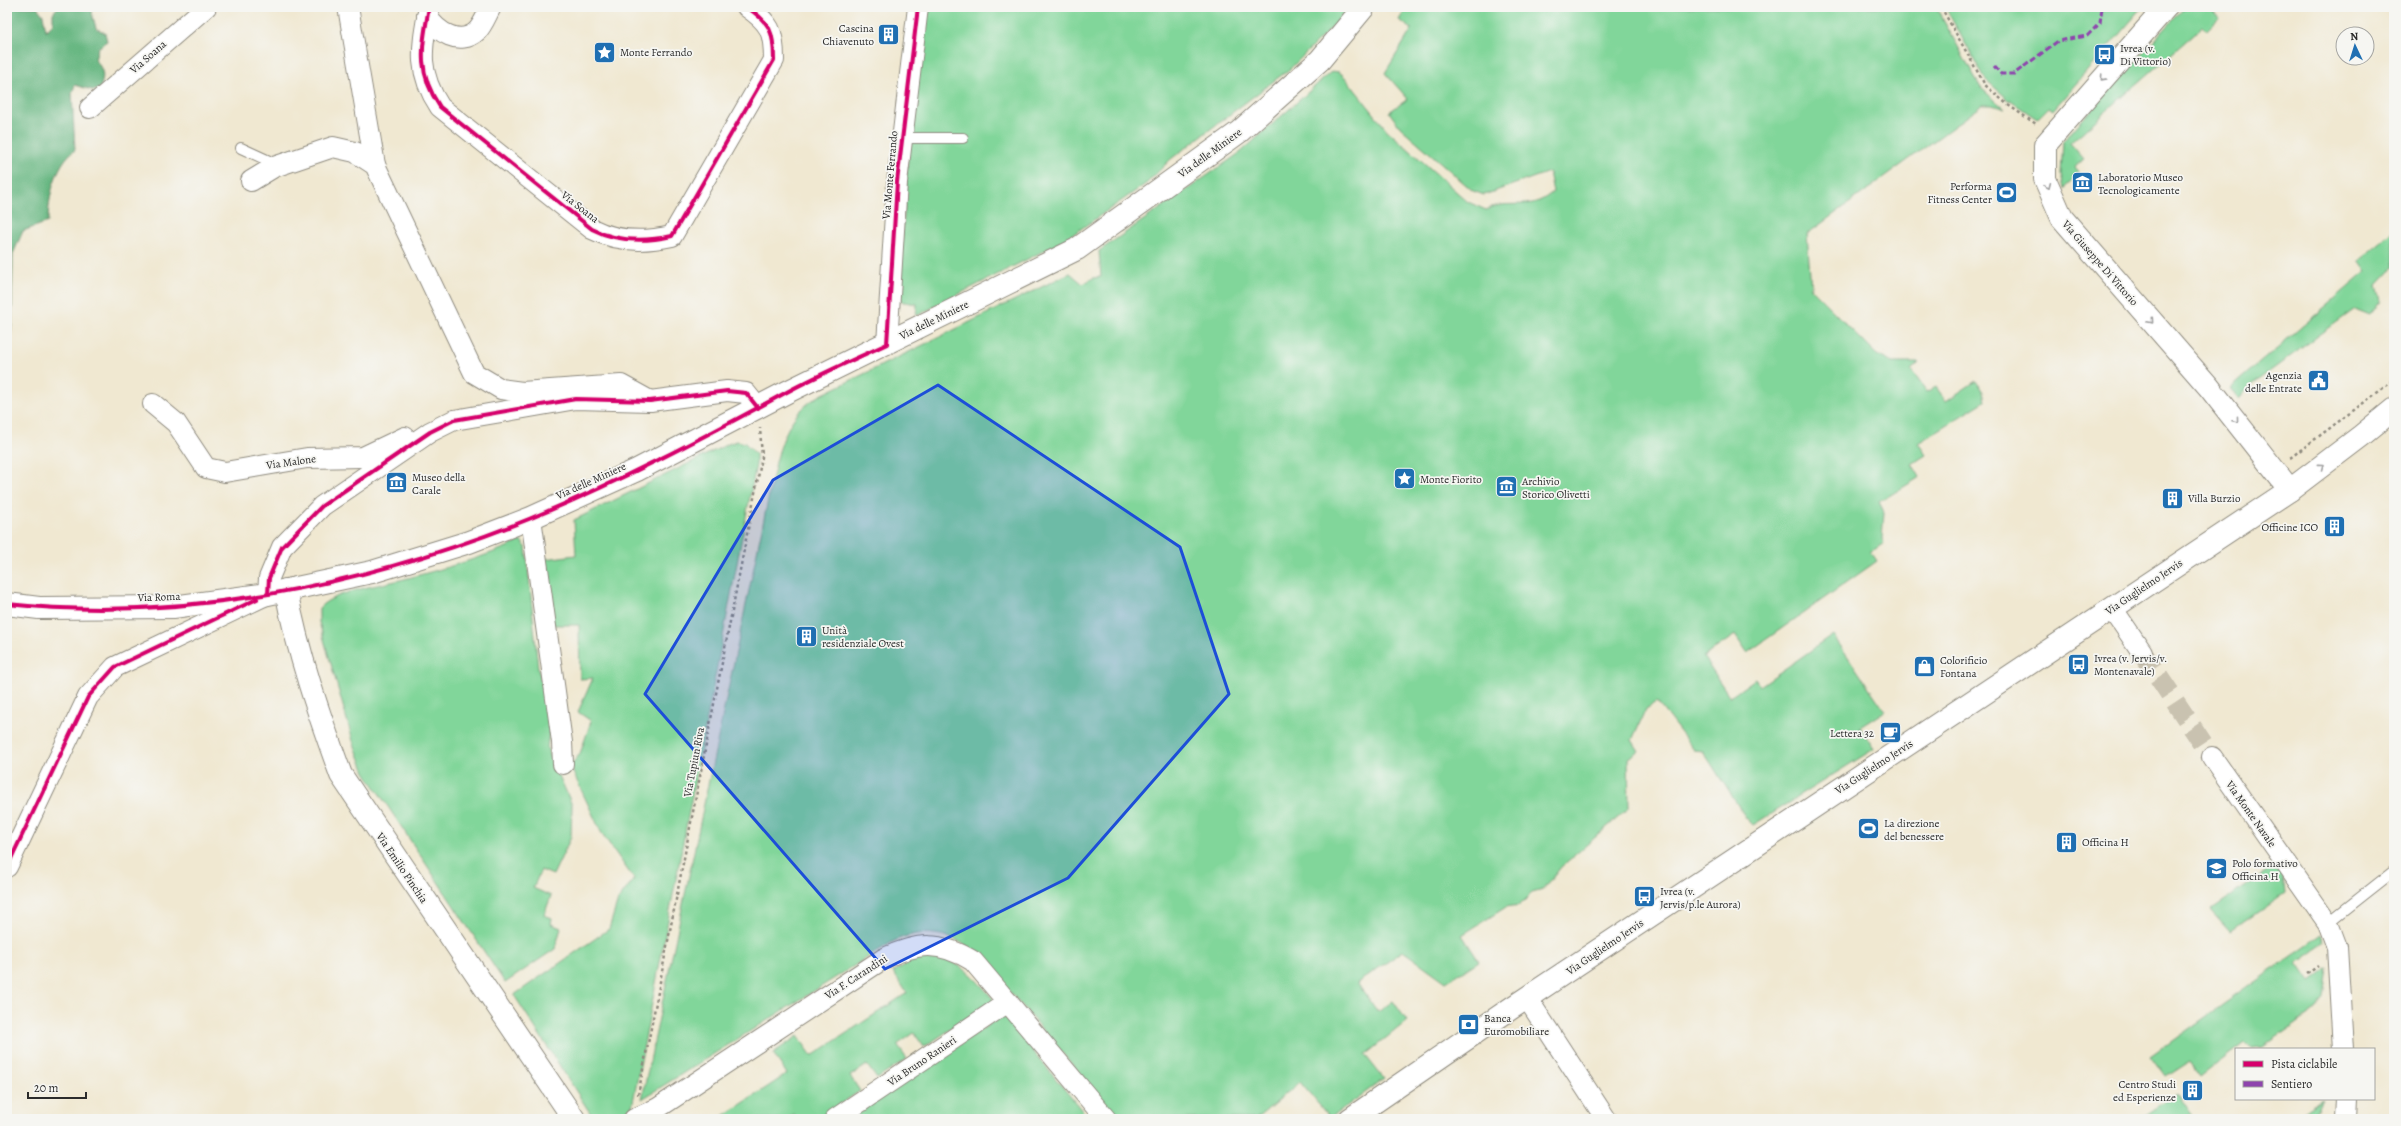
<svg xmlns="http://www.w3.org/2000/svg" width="2401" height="1126" font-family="Alegreya,serif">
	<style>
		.green { fill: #81d69a; stroke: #568062 }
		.forest { fill: #68b782; stroke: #4a7156 }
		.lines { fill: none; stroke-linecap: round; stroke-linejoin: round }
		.minor-tunnel { stroke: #c9c2b0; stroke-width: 20; stroke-dasharray: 20 10; stroke-linecap: butt }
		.service-casing { stroke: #8e8a7e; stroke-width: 12 }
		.minor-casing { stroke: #8e8a7e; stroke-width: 22 }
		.tertiary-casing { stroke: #8e8a7e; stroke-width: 24 }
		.primary-casing { stroke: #8e8a7e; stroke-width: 24 }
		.path { stroke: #8e8a7e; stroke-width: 2.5; stroke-dasharray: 3 3; stroke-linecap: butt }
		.service { stroke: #fff; stroke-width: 10 }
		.minor { stroke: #fff; stroke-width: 20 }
		.tertiary { stroke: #fff; stroke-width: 22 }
		.primary { stroke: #fff; stroke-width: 22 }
		.quiet { stroke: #8e44ad; stroke-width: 3; stroke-dasharray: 6 3; stroke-linecap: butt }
		.cycleway-casing { stroke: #f6f6f2; stroke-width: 6 }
		.cycleway { stroke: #d6006c; stroke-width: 4 }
		.oneway { stroke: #a0a0a0 }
		.marked { fill: #1d4ed8; fill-opacity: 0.2; stroke: #1d4ed8; stroke-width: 3; stroke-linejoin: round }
		.labels { text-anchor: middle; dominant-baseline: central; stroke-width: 3.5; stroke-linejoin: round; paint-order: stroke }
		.poi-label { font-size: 11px; fill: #2b2b2b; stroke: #f6f6f2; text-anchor: start }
		.street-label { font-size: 11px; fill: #2b2b2b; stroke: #f6f6f2 }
	</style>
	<rect width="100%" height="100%" fill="#f6f6f2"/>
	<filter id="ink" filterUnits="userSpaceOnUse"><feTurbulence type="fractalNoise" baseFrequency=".025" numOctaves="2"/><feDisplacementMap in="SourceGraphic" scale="8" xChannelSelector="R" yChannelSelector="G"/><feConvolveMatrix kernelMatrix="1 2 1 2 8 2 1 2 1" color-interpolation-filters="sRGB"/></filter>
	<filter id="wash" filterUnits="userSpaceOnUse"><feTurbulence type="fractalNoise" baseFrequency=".012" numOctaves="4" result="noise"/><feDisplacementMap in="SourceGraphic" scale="16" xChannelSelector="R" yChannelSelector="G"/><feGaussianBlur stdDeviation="0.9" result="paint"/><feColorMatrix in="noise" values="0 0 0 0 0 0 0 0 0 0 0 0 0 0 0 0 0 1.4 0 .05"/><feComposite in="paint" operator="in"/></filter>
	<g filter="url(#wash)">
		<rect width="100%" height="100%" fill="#f0e8d1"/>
		<g class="green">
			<polygon points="924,7 1348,7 1336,23 1291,68 1171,159 1147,183 1065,240 916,316 917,304 898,301 915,57 923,58"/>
			<path d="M1407,7H1936L1981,88L2005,109L1992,105H1983L1807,234L1811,289L1877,355L1893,363H1919L1911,370L1927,392L1936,387L1946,401L1976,381L1983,392L1985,401L1918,443L1926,455L1912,464L1920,477L1879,502L1884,512L1882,539L1884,543L1871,552L1877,561L1747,653L1735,635L1703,657L1730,697L1755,679L1760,686L1833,635L1885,711L1860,727L1874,749L1753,825L1746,818L1703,751L1694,750L1657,702L1646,709L1632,740L1639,751L1628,758L1629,808L1561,867L1543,890L1532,893L1520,905L1506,907L1462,935L1479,961L1446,982L1403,951L1357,983L1378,1012L1393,1001L1407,1021L1365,1055L1384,1079L1330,1118L1300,1082L1256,1119H1119L977,954C953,932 920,927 892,942L642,1099L776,462C784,433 793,410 821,395L1070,273L1083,284L1093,278L1101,277L1099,251L1241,152L1332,71L1339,72L1344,76L1387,130L1468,202L1486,210C1501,200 1522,208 1539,201C1544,199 1549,195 1553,192L1549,172L1484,195L1473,191L1400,127L1389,112L1408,99L1385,73L1412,29L1399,20Z"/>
			<polygon points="1945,7 2143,7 2053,110 2049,107 2037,119 2009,100 1985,79"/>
			<polygon points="2185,7 2210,7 2219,18 2207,30 2203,26 2070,143 2084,159 2074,168 2080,175 2064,189 2061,174 2063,141"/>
			<polygon points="2394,231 2394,267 2377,285 2381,301 2370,315 2355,309 2251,385 2239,399 2230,388 2367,271 2359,260"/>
			<polygon points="737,441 745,443 756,454 756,465 632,1107 615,1119 594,1119 514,995 609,929 618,900 634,879 601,832 570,766 580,754 591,721 578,712 593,678 580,679 579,625 553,625 545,559 576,555 574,520 728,444"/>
			<path d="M521,541L526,547L538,668L551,719L547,748L572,805L571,837L553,875L541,870L533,888L551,896L544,915L552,918L551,924L561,928L555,949L505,983L365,772L353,741L319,622V608C335,590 384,585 408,578C446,568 485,557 521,541Z"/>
			<polygon points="2271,868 2283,876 2285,893 2231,931 2211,909"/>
			<polygon points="2322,934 2325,942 2297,962 2310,981 2328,968 2324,998 2318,1008 2263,1047 2252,1048 2244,1043 2200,1077 2189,1062 2166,1077 2151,1056"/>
			<path d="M929,955C962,961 973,976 994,1000L924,1047L914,1033L897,1045L907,1059L877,1079L867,1065L850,1076L860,1091L818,1119H797L794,1114L787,1119H719L787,1074L773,1053L798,1036L812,1056L907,993L893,972L920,956Z"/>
			<polygon points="1003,1015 1089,1119 849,1119"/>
			<polygon points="2177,1093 2195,1119 2139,1119"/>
			<polygon points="2323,1099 2313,1119 2294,1119"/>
		</g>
		<path class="forest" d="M7,7H37L43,15L46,31L53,24V13L58,7H93L92,13L96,28L105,33L107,41L98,48L95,60C104,69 105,78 99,90H92L75,85L72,93L75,150C55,164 48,199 48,222L23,231L13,254L12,324L7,357Z"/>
	</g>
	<g filter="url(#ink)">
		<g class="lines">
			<polyline class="minor-tunnel" points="2142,652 2212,757"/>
			<defs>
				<g id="service">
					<polyline points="901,138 963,138"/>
					<polyline points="241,148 278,165"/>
					<polyline points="2328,923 2394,871"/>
				</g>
				<g id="minor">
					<polyline points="348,7 375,165"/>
					<path d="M429,7C422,47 416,71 440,107L592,229C617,242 645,242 672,236L774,60C774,31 770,23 747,7"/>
					<path d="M427,16C437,32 460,47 477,31C483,25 487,14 491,7"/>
					<polyline points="90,108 206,7"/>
					<polyline points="251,181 274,167 333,147 355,152 375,165 474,373 501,389 522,392 621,385 650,401"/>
					<polyline points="887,344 897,182 918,7"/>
					<polyline points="153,404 176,423 206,468 225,472 307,458 363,457 405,437"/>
					<polyline points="531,518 562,742 563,764"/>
					<polyline points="2112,608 2142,652"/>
					<polyline points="2212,757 2328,923 2337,947 2343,1049"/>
					<polyline points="7,867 88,697 115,667 268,594 269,578 282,547 322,506 430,432 454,420 576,399 650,401 727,391 746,393 758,408"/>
					<polyline points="1527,998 1606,1119"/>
					<path d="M634,1119L658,1108L883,959C918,942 940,941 973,961L1106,1119"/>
					<polyline points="835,1119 1008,1002"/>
					<polyline points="2347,1119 2348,1099"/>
				</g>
				<g id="tertiary">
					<path d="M286,590C298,654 319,715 341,775L574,1119"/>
					<polyline points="7,604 39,608 173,607 268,594 372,572 469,542 531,518 637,470 787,392 1077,249 1239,132 1320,60 1364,7"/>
				</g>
				<g id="primary">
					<polyline points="2166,7 2045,145 2045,179 2062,218 2209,387 2290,490"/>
					<polyline points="1350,1119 1510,1009 2290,490 2361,436 2394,409"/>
				</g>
			</defs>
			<use href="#service" class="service-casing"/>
			<use href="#minor" class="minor-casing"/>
			<use href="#tertiary" class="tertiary-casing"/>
			<use href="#primary" class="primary-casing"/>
			<g class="path">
				<polyline points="1941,7 1985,85 2008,105 2036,124"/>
				<polyline points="2290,458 2394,380"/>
				<polyline points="2308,974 2319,966"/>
				<polyline points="638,1095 762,457 760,428"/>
			</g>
			<use href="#service" class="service"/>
			<use href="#minor" class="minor"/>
			<use href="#tertiary" class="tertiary"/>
			<use href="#primary" class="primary"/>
			<polyline class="quiet" points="1994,66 2001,74 2014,74 2058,41 2087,36 2100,23 2102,7"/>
			<defs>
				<g id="cycleway">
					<path d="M429,7C422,47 416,71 440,107L592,229C617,242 645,242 672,236L774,60C774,31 770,23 747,7"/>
					<polyline points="268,594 269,578 282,547 322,506 430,432 454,420 576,399 650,401 727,391 746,393 758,408"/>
					<path d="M7,604C184,623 365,585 529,519C617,483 702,438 785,393C818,375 853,360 887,344L897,182L918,7"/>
					<polyline points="7,867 88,697 115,667 257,599"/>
				</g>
			</defs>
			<use href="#cycleway" class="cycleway-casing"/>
			<use href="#cycleway" class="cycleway"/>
		</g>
		<defs><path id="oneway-chevron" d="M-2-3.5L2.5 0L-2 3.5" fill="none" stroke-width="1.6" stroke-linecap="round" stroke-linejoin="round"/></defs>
		<g class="oneway">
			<use href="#oneway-chevron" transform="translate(2103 78) rotate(132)"/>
			<use href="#oneway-chevron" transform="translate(2048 186) rotate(66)"/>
			<use href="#oneway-chevron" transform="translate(2151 321) rotate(49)"/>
			<use href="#oneway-chevron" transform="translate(2236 420) rotate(51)"/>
			<use href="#oneway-chevron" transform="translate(2321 466) rotate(-37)"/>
		</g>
	</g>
	<path class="marked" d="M938,385L1180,547L1229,694L1068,878L885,969L645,694L773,480Z"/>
	<defs>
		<symbol id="building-square" viewBox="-11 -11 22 22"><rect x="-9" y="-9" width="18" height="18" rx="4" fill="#1f6fb2" stroke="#f6f6f2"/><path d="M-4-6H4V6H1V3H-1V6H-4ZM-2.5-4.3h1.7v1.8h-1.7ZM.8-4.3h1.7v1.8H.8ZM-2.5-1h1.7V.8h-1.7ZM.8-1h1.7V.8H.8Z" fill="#fff"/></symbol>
		<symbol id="sight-square" viewBox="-11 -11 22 22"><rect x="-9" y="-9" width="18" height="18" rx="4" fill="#1f6fb2" stroke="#f6f6f2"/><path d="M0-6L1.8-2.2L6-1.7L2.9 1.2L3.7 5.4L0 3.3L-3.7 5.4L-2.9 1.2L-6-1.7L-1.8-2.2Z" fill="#fff"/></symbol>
		<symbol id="bus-square" viewBox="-11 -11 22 22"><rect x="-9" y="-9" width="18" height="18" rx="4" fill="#1f6fb2" stroke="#f6f6f2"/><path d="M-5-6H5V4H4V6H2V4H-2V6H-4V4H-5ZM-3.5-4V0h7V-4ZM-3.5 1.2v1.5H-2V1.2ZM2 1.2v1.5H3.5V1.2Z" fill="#fff"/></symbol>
		<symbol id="museum-square" viewBox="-11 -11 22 22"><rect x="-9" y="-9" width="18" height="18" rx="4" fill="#1f6fb2" stroke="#f6f6f2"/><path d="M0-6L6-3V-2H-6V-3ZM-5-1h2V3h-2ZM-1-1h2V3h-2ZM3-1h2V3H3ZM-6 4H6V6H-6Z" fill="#fff"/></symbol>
		<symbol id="stadium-square" viewBox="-11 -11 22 22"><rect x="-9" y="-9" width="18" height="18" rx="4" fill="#1f6fb2" stroke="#f6f6f2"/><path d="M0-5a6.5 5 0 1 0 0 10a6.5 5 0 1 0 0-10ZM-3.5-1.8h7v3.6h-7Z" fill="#fff"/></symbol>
		<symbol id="civic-square" viewBox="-11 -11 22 22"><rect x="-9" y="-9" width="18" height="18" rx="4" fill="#1f6fb2" stroke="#f6f6f2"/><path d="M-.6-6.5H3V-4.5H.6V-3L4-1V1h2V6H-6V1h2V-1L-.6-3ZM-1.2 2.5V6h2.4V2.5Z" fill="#fff"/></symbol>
		<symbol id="shop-square" viewBox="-11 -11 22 22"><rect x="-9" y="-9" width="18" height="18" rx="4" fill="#1f6fb2" stroke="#f6f6f2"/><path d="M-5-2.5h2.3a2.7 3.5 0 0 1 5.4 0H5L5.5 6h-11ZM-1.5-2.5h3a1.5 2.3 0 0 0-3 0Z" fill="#fff"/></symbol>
		<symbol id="cafe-square" viewBox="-11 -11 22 22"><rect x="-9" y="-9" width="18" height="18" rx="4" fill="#1f6fb2" stroke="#f6f6f2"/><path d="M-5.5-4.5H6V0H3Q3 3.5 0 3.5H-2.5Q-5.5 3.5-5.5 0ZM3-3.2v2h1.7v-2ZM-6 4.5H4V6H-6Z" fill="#fff"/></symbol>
		<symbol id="university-square" viewBox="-11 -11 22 22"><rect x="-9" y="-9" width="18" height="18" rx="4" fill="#1f6fb2" stroke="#f6f6f2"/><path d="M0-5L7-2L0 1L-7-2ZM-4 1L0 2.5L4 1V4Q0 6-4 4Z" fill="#fff"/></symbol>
		<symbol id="bank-square" viewBox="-11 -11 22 22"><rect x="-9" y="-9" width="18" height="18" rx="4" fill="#1f6fb2" stroke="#f6f6f2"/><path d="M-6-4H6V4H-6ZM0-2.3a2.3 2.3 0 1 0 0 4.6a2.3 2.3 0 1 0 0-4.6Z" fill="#fff"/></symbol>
	</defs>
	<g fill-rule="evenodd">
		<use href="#building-square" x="876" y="22" width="25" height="25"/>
		<use href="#sight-square" x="592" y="40" width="25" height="25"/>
		<use href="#bus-square" x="2092" y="42" width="25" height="25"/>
		<use href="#museum-square" x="2070" y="170" width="25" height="25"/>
		<use href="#stadium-square" x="1994" y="180" width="25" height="25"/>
		<use href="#civic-square" x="2306" y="368" width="25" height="25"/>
		<use href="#sight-square" x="1392" y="466" width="25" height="25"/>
		<use href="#museum-square" x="384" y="470" width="25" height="25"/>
		<use href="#museum-square" x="1494" y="474" width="25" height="25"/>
		<use href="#building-square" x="2160" y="486" width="25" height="25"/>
		<use href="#building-square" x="2322" y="514" width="25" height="25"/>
		<use href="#building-square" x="794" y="624" width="25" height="25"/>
		<use href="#bus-square" x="2066" y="652" width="25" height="25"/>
		<use href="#shop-square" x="1912" y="654" width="25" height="25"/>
		<use href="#cafe-square" x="1878" y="720" width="25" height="25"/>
		<use href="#stadium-square" x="1856" y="816" width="25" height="25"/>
		<use href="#building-square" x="2054" y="830" width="25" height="25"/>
		<use href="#university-square" x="2204" y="856" width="25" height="25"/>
		<use href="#bus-square" x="1632" y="884" width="25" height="25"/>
		<use href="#bank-square" x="1456" y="1012" width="25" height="25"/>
		<use href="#building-square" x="2180" y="1078" width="25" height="25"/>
	</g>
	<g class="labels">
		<g class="poi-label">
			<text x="874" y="28" text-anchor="end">Cascina<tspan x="874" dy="13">Chiavenuto</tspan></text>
			<text x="2120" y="48">Ivrea (v.<tspan x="2120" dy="13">Di Vittorio)</tspan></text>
			<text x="620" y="52">Monte Ferrando</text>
			<text x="2098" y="177">Laboratorio Museo<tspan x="2098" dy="13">Tecnologicamente</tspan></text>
			<text x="1992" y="186" text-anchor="end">Performa<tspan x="1992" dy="13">Fitness Center</tspan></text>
			<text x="2302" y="375" text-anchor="end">Agenzia<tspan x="2302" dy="13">delle Entrate</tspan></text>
			<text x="412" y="477">Museo della<tspan x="412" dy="13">Carale</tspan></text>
			<text x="1420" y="479">Monte Fiorito</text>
			<text x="1522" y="481">Archivio<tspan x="1522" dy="13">Storico Olivetti</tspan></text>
			<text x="2188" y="498">Villa Burzio</text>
			<text x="2318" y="527" text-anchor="end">Officine ICO</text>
			<text x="822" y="630">Unità<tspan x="822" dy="13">residenziale Ovest</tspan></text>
			<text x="2094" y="658">Ivrea (v. Jervis/v.<tspan x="2094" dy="13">Montenavale)</tspan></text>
			<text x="1940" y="660">Colorificio<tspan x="1940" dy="13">Fontana</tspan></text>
			<text x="1874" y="733" text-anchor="end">Lettera 32</text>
			<text x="1884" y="823">La direzione<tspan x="1884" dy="13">del benessere</tspan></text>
			<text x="2082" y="842">Officina H</text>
			<text x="2232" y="863">Polo formativo<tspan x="2232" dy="13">Officina H</tspan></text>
			<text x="1660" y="891">Ivrea (v.<tspan x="1660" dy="13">Jervis/p.le Aurora)</tspan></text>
			<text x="1484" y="1018">Banca<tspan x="1484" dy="13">Euromobiliare</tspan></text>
			<text x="2176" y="1084" text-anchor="end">Centro Studi<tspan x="2176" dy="13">ed Esperienze</tspan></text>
		</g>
		<g class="street-label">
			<text transform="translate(148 57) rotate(-41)">Via Soana</text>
			<text transform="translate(1210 153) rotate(-36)">Via delle Miniere</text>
			<text transform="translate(890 175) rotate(-85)">Via Monte Ferrando</text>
			<text transform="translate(580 207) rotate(38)">Via Soana</text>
			<text transform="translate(2100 263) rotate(49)">Via Giuseppe Di Vittorio</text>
			<text transform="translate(934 320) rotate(-26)">Via delle Miniere</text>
			<text transform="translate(291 462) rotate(-8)">Via Malone</text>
			<text transform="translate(591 481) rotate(-24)">Via delle Miniere</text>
			<text transform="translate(2144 587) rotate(-34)">Via Guglielmo Jervis</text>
			<text transform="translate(159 597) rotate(-2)">Via Roma</text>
			<text transform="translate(694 762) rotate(-79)">Via Tupiun Riva</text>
			<text transform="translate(1874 767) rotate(-33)">Via Guglielmo Jervis</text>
			<text transform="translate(2251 814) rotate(55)">Via Monte Navale</text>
			<text transform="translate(402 868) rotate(56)">Via Emilio Pinchia</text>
			<text transform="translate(1605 947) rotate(-34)">Via Guglielmo Jervis</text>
			<text transform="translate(856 977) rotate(-33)">Via F. Carandini</text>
			<text transform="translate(922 1061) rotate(-34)">Via Bruno Ranieri</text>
		</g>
	</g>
	<rect width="2401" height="1126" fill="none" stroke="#f6f6f2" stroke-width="24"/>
	<rect x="2235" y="1048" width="140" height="52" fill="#f6f6f2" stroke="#a5a5a2"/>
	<rect x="2243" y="1061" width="20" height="6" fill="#d6006c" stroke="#a5a5a2"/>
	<text x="2271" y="1068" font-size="12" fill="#2b2b2b">Pista ciclabile</text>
	<rect x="2243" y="1081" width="20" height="6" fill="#8e44ad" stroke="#a5a5a2"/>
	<text x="2271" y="1088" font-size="12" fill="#2b2b2b">Sentiero</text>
	<g transform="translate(2355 46) rotate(356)"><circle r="19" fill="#f6f6f2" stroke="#a5a5a2"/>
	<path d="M0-3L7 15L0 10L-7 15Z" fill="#1f6fb2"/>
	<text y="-6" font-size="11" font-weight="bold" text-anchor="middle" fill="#2b2b2b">N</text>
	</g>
	<path d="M28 1092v6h58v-6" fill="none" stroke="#2b2b2b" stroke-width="2"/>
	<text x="34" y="1092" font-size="12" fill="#2b2b2b" stroke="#f6f6f2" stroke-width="3" paint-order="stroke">20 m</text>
</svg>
